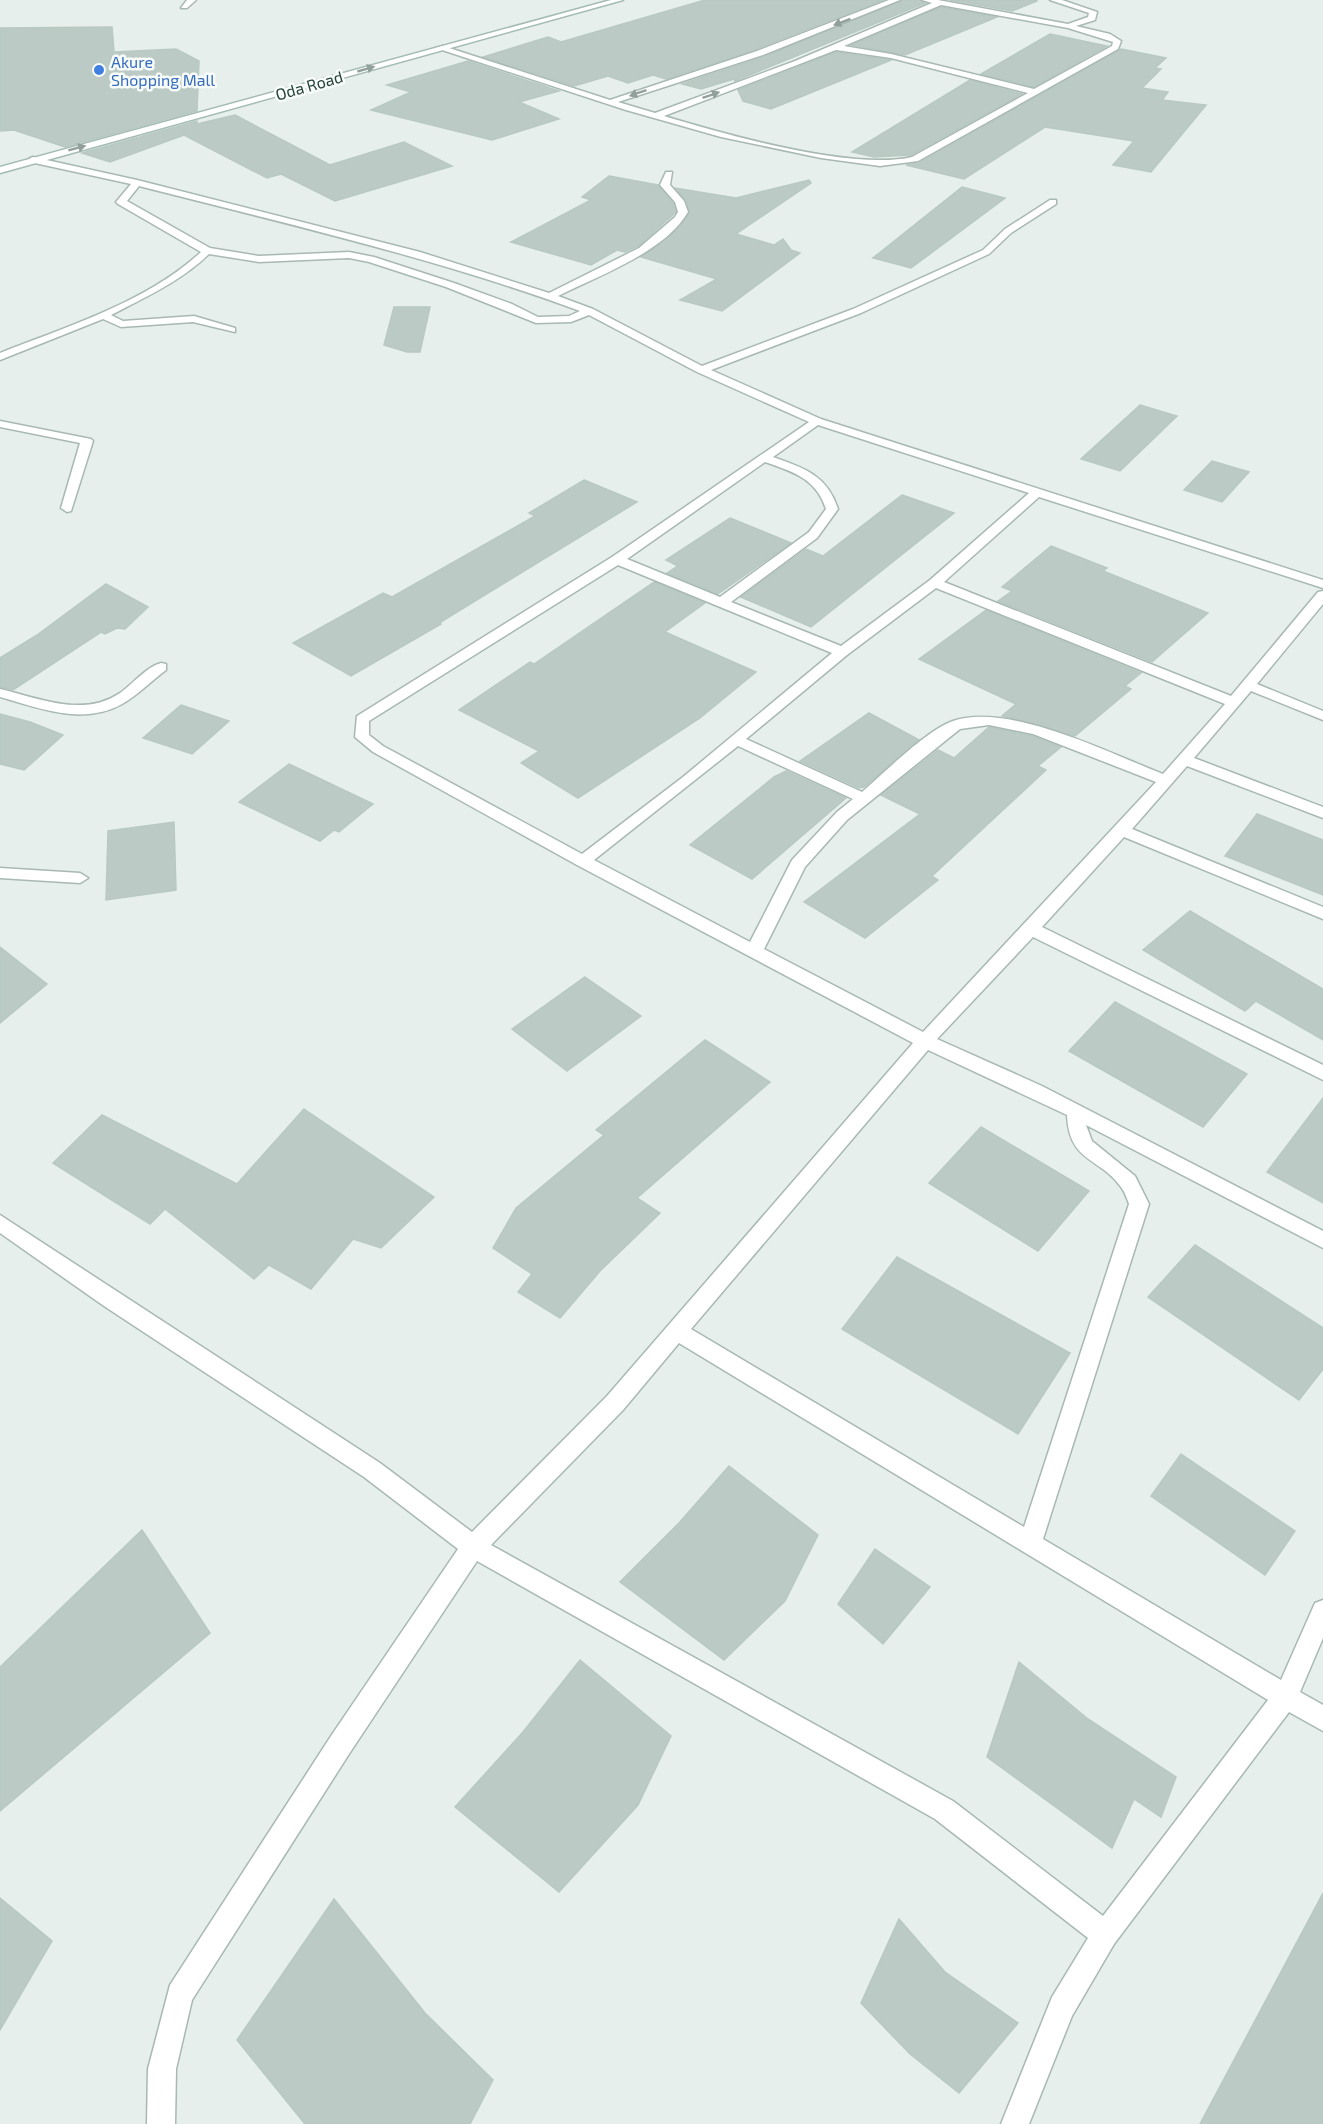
<svg xmlns="http://www.w3.org/2000/svg" width="1323" height="2124" font-family="'Exo 2',sans-serif">
	<style>
		.building { fill: #bbcac4; stroke: #b8c9c2; stroke-width: 1.5 }
		.lines { fill: none; stroke-linecap: round; stroke-linejoin: round }
		.street-casing { stroke: #a8b8b2; stroke-width: 3 }
		.secondary-casing { stroke: #a4bbb3; stroke-width: 3 }
		.street { fill: #fff; fill-rule: evenodd }
		.secondary { fill: #fff; fill-rule: evenodd }
		.oneway { fill: #92a09c }
		.shop-dot { fill: #3f7fe0; stroke: #f7fbf9; stroke-width: 2 }
		.labels { text-anchor: middle; dominant-baseline: central; stroke-width: 5; stroke-linejoin: round; paint-order: stroke }
		.far-shop-label { font-size: 16px; fill: #366cbe; stroke: #f7fbf9; text-anchor: start }
		.far-street-label { font-size: 16px; fill: #24423a; stroke: #f7fbf9 }
	</style>
	<rect width="100%" height="100%" fill="#e6efeb"/>
	<g class="building">
		<polygon points="705,0 883,0 756,49 666,79 653,75 628,83 608,76 574,86 483,57 548,37 561,42"/>
		<polygon points="902,0 920,0 925,3 735,81 734,79 701,89 682,84 764,57"/>
		<polygon points="950,0 1037,0 1037,1 1012,11"/>
		<polygon points="941,7 997,17 905,55 852,45"/>
		<polygon points="112,27 114,52 176,49 199,61 197,111 65,147 14,130 0,131 0,28"/>
		<polygon points="1050,34 1107,46 1034,87 981,74"/>
		<polygon points="1121,49 1166,58 1155,68 1161,69 1142,88 1168,92 1162,100 1206,105 1151,172 1113,165 1134,141 1045,127 964,179 906,165 919,163"/>
		<polygon points="836,52 891,60 771,109 743,101 738,90"/>
		<polygon points="468,61 559,91 519,102 559,119 492,140 371,110 411,92 387,85"/>
		<polygon points="970,80 1022,94 911,155 874,157 852,152"/>
		<polygon points="235,115 330,165 404,142 452,166 335,201 281,174 267,178 184,135 110,162 82,153 197,121 197,124"/>
		<polygon points="609,176 658,185 673,203 676,212 638,246 625,252 617,250 591,265 511,242 591,200 582,197"/>
		<polygon points="809,180 811,183 736,234 774,245 783,239 791,250 800,253 722,311 680,300 717,279 641,257 665,241 690,213 686,200 675,188 736,198"/>
		<polygon points="962,187 1005,198 911,268 873,258"/>
		<polygon points="394,307 430,307 420,352 407,352 384,345"/>
		<polygon points="1140,405 1177,416 1120,471 1081,459"/>
		<polygon points="1212,461 1249,472 1222,502 1184,490"/>
		<polygon points="584,480 637,502 439,623 441,624 351,676 293,643 383,593 392,597 535,516 529,513"/>
		<polygon points="902,495 954,513 811,627 741,597 806,549 823,556"/>
		<polygon points="730,518 791,543 718,594 667,573 678,566 666,560"/>
		<polygon points="1051,546 1107,568 1103,571 1208,613 1152,662 998,601 1012,591 1002,587"/>
		<polygon points="654,582 705,603 665,632 756,672 700,718 578,798 521,763 539,751 459,710 530,662 534,664"/>
		<polygon points="106,584 148,607 125,629 117,628 105,634 101,632 13,690 0,687 0,658 37,635"/>
		<polygon points="986,610 1141,673 1125,686 1131,689 1075,736 1002,716 1016,704 919,659"/>
		<polygon points="181,705 229,721 192,754 143,738"/>
		<polygon points="869,713 919,740 864,787 859,788 800,761"/>
		<polygon points="0,714 30,722 63,735 24,770 0,764"/>
		<polygon points="989,727 1032,736 1061,747 1038,766 1046,770 932,876 938,880 865,938 804,902 920,814 881,795 938,750 954,758"/>
		<polygon points="289,764 373,804 339,832 334,830 320,841 239,802"/>
		<polygon points="786,771 846,798 752,879 690,845 774,777"/>
		<polygon points="1257,814 1323,840 1323,895 1225,856"/>
		<polygon points="174,822 176,890 106,900 108,831"/>
		<polygon points="1190,911 1323,989 1323,1040 1256,1001 1245,1011 1143,950"/>
		<polygon points="0,947 47,984 0,1023"/>
		<polygon points="585,977 641,1016 567,1071 512,1029"/>
		<polygon points="1115,1002 1247,1074 1203,1127 1069,1051"/>
		<polygon points="705,1040 770,1082 637,1198 660,1213 600,1271 560,1318 518,1292 532,1274 493,1248 516,1208 604,1135 596,1130"/>
		<polygon points="1323,1098 1323,1203 1267,1172"/>
		<polygon points="304,1109 434,1197 381,1248 353,1239 311,1289 269,1265 254,1279 165,1209 150,1224 53,1163 102,1115 237,1184"/>
		<polygon points="981,1127 1089,1191 1038,1251 929,1183"/>
		<polygon points="1195,1245 1323,1328 1323,1369 1299,1400 1148,1297"/>
		<polygon points="897,1257 1070,1353 1018,1434 842,1329"/>
		<polygon points="1181,1454 1295,1531 1265,1575 1151,1496"/>
		<polygon points="729,1466 818,1535 785,1601 724,1660 620,1582 679,1523"/>
		<polygon points="142,1530 210,1633 0,1811 0,1667"/>
		<polygon points="875,1549 930,1587 883,1644 838,1604"/>
		<polygon points="580,1660 671,1736 638,1805 559,1892 455,1807 523,1732"/>
		<polygon points="1019,1662 1088,1719 1176,1777 1161,1817 1134,1799 1112,1848 987,1757"/>
		<polygon points="1323,1893 1323,2124 1200,2124"/>
		<polygon points="0,1898 52,1941 0,2030"/>
		<polygon points="334,1899 425,2013 493,2080 470,2124 305,2124 237,2040"/>
		<polygon points="899,1919 945,1972 1018,2023 959,2093 910,2054 861,2003"/>
	</g>
	<g class="lines">
		<defs>
			<g id="street">
				<polygon points="187,0 196,0 187,8 181,8"/>
				<path d="M889,0H900L763,55L618,102L655,113L795,61L932,3L922,0H938L1068,24L1088,17L1089,13L1050,0H1062L1097,12L1095,20L1076,26L1110,34L1121,41L1118,49L918,161L880,166L821,158L721,137L626,110L436,48L443,46L610,100L757,51ZM941,5L1068,28L1113,42L1112,46L1034,89L891,54L844,46ZM836,50L891,58L1028,93L912,157C853,171 724,134 664,116Z"/>
				<path d="M33,157L137,180L420,252L549,293L639,248L675,217L678,212L675,202L660,185L666,172H672L670,185L684,201L688,212C665,252 598,276 558,296L593,309L702,366L853,309L983,250L1005,229L1050,200H1056V204L1011,233L989,254L861,313L711,370L821,419L1323,580V588L1039,497L944,582L1231,696L1318,592L1323,591V604L1257,684L1323,711V720L1251,691L1194,758L1323,807V818L1187,766L1132,829L1323,907V919L1124,837L1042,927L1323,1065V1080L1033,937L937,1039L1042,1086L1323,1231V1248L1086,1125L1092,1141L1135,1176L1149,1204L1043,1539L1281,1680L1315,1603L1323,1600V1638L1300,1692L1323,1705V1731L1289,1712L1114,1944L1072,2016L1029,2124H1001L1052,1997L1088,1938L935,1819L477,1561L349,1754L192,2000L176,2069L175,2124H147L148,2069L170,1985L331,1736L458,1549L364,1477L104,1306L0,1233V1215L380,1463L472,1532L607,1396L913,1043L577,865L373,752L355,737L357,716L612,557L809,422L697,372L589,315L571,322L536,323L446,287L369,262L349,258L259,262L209,254C181,281 146,297 111,315L123,321L194,316L235,328V332L193,322L121,327L103,319L0,360V353C68,326 147,302 201,252L118,204L116,202L131,184L30,162V158ZM139,186C287,224 436,258 580,311L569,316L538,317L512,304L454,283L374,257L349,252L259,256L210,248L127,201ZM818,425L1029,493L930,580L841,646L731,602L817,538L838,509C827,475 804,468 773,457ZM765,462C793,472 816,478 826,509L809,532L720,597L627,559ZM618,565L832,653L683,777L582,854L383,746L369,735V721ZM936,588L1225,704L1163,774C1109,753 1009,702 953,721C927,730 884,773 862,792L746,739L847,655ZM989,725L1033,734L1156,782L923,1032L764,949L805,867L847,820L960,729ZM738,746L853,799L837,812L792,860L750,942L594,860ZM928,1050L1067,1115C1069,1163 1100,1157 1121,1187C1125,1192 1127,1199 1129,1204L1024,1527L691,1329ZM679,1343L1268,1700L1103,1916L953,1801L491,1545L623,1410Z"/>
				<polygon points="0,421 91,439 93,441 71,511 67,512 61,508 80,443 0,427"/>
				<path d="M161,663L166,664V670C151,681 138,695 122,704C83,726 39,708 0,697V689C39,698 83,718 120,693C133,684 146,667 161,663Z"/>
				<polygon points="0,868 80,873 88,878 80,883 0,878"/>
			</g>
			<polygon id="secondary" points="611,0 623,0 0,173 0,167"/>
		</defs>
		<use href="#street" class="street-casing"/>
		<use href="#secondary" class="secondary-casing"/>
		<use href="#street" class="street"/>
		<use href="#secondary" class="secondary"/>
	</g>
	<defs><path id="oneway-solid" d="M-6-.8H1V-3.2L6.5 0L1 3.2V.8H-6Z" transform="scale(1.5)"/></defs>
	<g class="oneway">
		<use href="#oneway-solid" transform="translate(842 22) rotate(159)"/>
		<use href="#oneway-solid" transform="translate(366 69) rotate(-16)"/>
		<use href="#oneway-solid" transform="translate(638 93) rotate(161)"/>
		<use href="#oneway-solid" transform="translate(711 95) rotate(-19)"/>
		<use href="#oneway-solid" transform="translate(77 148) rotate(-15)"/>
	</g>
	<circle class="shop-dot" cx="99" cy="70" r="6"/>
	<g class="labels">
		<g class="far-shop-label">
			<text x="111" y="61">Akure<tspan x="111" dy="18">Shopping Mall</tspan></text>
		</g>
		<g class="far-street-label">
			<text transform="translate(309 85) rotate(-16)">Oda Road</text>
		</g>
	</g>
</svg>
